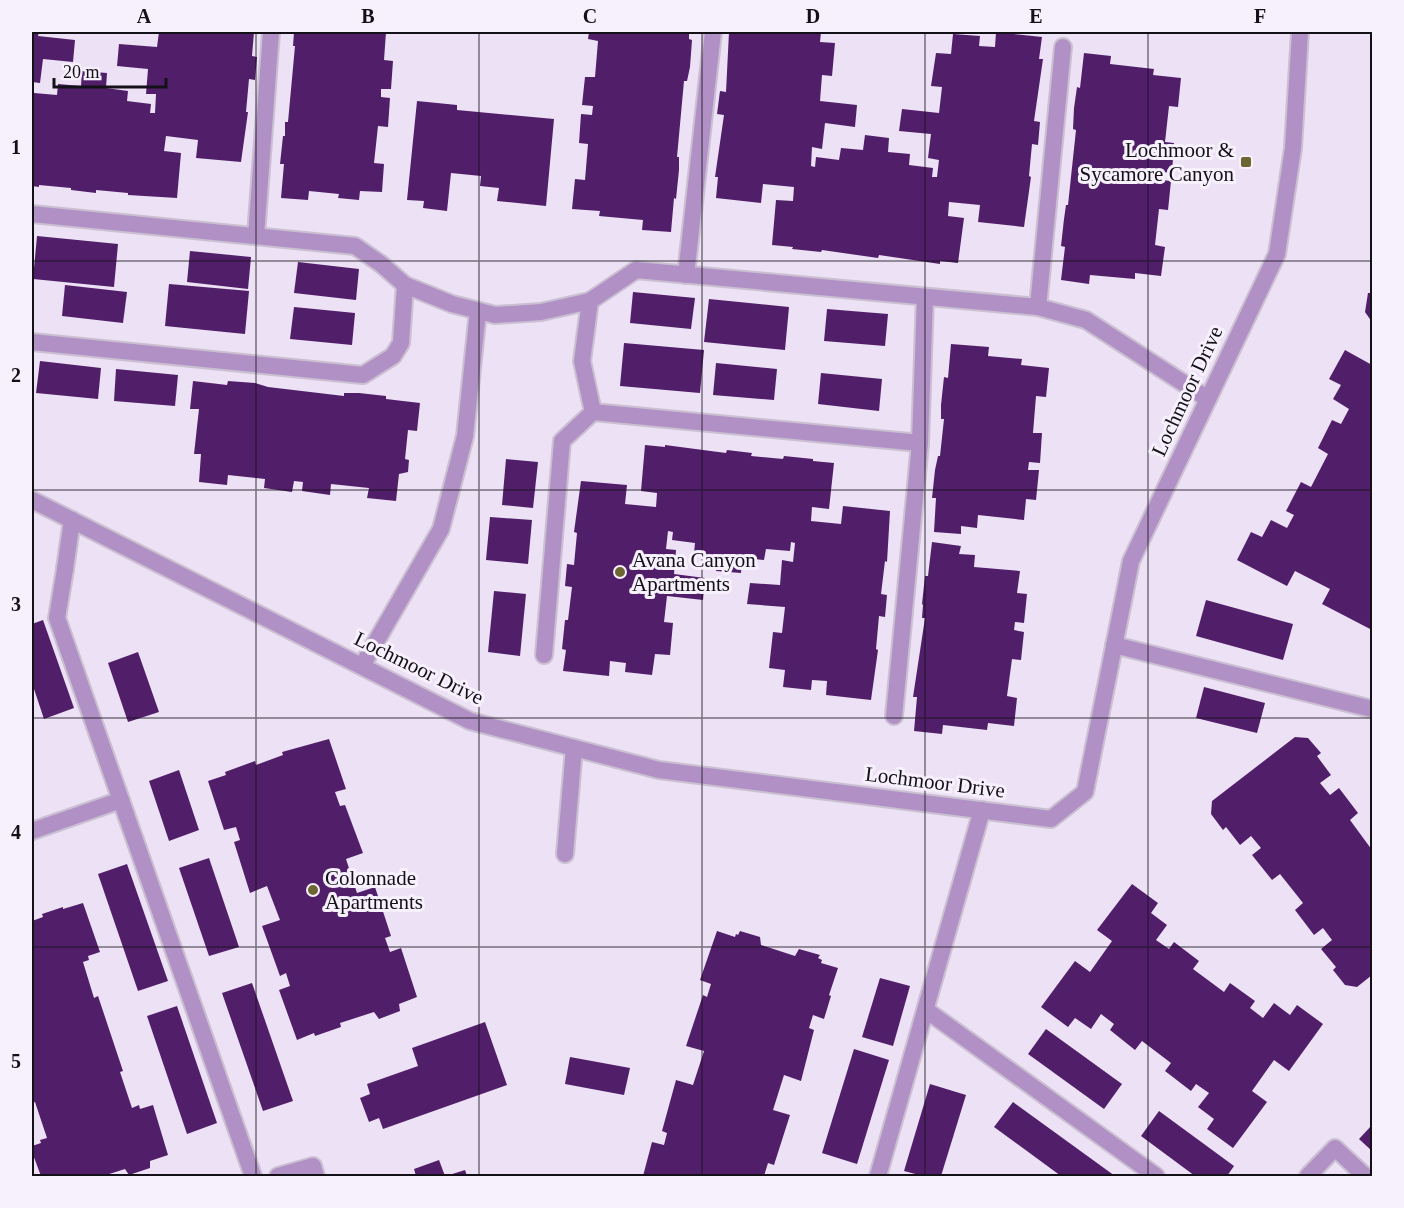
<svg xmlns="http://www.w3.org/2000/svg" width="1404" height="1208" font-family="Georgia,serif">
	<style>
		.building { fill: #511f6a }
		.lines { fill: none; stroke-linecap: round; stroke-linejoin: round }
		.service-casing { stroke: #cac0d1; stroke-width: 20 }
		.minor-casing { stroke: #cac0d1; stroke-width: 20 }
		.tertiary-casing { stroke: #cac0d1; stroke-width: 20 }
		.service { stroke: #b190c6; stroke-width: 16 }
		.minor { stroke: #b190c6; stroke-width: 16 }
		.tertiary { stroke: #b190c6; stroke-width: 16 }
		.grid { fill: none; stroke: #141017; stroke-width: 1.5; stroke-opacity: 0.55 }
		.poi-dot { fill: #6d6633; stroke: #f7f0fd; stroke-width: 2 }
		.labels { text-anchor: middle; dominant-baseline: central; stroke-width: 6; stroke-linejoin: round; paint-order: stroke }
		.poi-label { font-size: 21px; fill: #141017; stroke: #f7f0fd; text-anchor: start }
		.street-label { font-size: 21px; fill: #141017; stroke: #f7f0fd }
		.neatline { fill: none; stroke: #141017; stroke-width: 2 }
		.grid-label { font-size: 20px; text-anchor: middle; font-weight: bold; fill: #141017 }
	</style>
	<rect width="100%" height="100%" fill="#ede1f5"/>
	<g class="building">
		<polygon points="32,32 39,32 38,36 75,40 73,62 43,59 40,83 32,82"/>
		<polygon points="159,32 254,32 252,56 257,57 255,80 249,79 246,112 248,112 241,162 196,158 198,140 166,136 164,151 181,153 177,198 128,195 128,193 96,190 96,193 71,190 71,188 39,185 39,187 32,186 32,102 34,93 57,95 58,84 81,86 82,71 107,73 106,88 128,91 127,101 151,104 150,113 155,113 156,94 146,94 148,69 117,66 119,44 157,47"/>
		<polygon points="294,32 386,32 384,60 393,61 391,89 381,89 381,97 390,98 388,127 378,126 374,163 384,164 382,192 360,191 359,200 338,198 339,194 309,191 308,200 281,198 284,164 280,164 283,136 285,136 285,122 288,122 295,46 293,46"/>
		<polygon points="589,32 689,32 689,39 692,40 690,67 687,81 684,81 677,157 679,157 679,170 676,199 674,198 671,232 642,230 643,220 599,216 600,211 572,209 575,179 585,180 588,144 579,143 581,114 592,115 593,106 582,105 585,77 595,77 598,41 588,39"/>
		<polygon points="729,32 821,32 820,42 835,43 832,76 822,75 820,101 857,105 855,127 825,123 822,149 812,147 811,166 815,167 816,157 839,160 841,148 863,150 865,135 889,138 888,152 910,154 909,165 933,168 932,177 937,177 939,160 928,158 931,134 899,131 902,109 939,113 942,87 931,86 936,53 951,54 953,34 980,36 979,46 995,47 996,32 1042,37 1039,59 1043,59 1034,121 1040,122 1038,145 1032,144 1029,176 1031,177 1024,227 978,222 980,205 949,202 948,216 964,218 958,263 940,261 940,264 879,255 878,258 822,250 821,252 792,249 793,247 772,245 776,200 793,201 794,187 763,184 761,203 716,198 718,177 715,177 724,115 717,114 720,91 726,92"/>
		<polygon points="1084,53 1111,56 1110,64 1154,69 1153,75 1181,78 1178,107 1169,106 1165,142 1174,143 1172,173 1162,172 1161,180 1171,181 1168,210 1159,209 1155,245 1165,247 1161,276 1135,273 1135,279 1090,275 1089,284 1061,280 1065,247 1061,246 1064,219 1066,205 1068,205 1076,130 1073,129 1074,108 1077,87 1080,88"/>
		<polygon points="417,101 457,105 457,110 554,119 546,206 497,201 499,188 480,186 481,176 451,173 447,211 423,208 424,201 407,200"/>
		<polygon points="37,236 118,244 114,287 33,279"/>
		<polygon points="190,251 251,257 248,289 187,282"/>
		<polygon points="298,262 359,269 356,300 294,293"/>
		<polygon points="169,284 249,291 245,334 165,326"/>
		<polygon points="65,285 127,292 123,323 62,316"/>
		<polygon points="633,292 695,298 691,329 630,323"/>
		<polygon points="1368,293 1372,293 1372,322 1365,312"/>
		<polygon points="709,299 789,307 785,350 704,342"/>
		<polygon points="294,307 355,313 352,345 290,339"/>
		<polygon points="827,309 888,314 885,346 824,341"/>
		<polygon points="624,343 704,350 700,393 620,386"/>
		<polygon points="951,344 989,347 988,356 1022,359 1021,365 1049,368 1046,397 1036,396 1033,433 1042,433 1040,463 1029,462 1028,470 1039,470 1036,500 1026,499 1024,520 978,515 977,528 961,526 961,534 934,532 936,498 932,498 935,470 938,456 940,456 944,419 941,419 941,405 944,377 948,378"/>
		<polygon points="1345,350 1372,365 1372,566 1370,570 1372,571 1372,630 1322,604 1330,589 1295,571 1287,586 1237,560 1251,532 1262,537 1271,520 1287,528 1294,515 1286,511 1301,482 1311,487 1328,454 1318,448 1332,420 1341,424 1349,409 1333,399 1341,385 1329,379"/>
		<polygon points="40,361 101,368 98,399 36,393"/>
		<polygon points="716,363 777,369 774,400 713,395"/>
		<polygon points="116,369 178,375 175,406 114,401"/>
		<polygon points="821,373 882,379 879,411 818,404"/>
		<polygon points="193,381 227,385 228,381 255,383 268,387 344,396 344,393 359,393 386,396 386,399 420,403 417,431 408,430 405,459 409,460 408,472 399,474 396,501 367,498 369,488 331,484 330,495 302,491 303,482 294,481 292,492 264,488 265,479 228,475 227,485 199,482 201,454 194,454 199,409 190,409"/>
		<polygon points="645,445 665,447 665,445 726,453 727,450 752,453 751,456 783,459 784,456 813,459 813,461 834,463 829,509 812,507 811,521 841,524 843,506 890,511 887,562 885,561 881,594 887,595 885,617 879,616 876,649 878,650 871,700 826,695 827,681 812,680 811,690 783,687 785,670 769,668 773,632 782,633 785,607 747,604 750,583 780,585 782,560 793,562 795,543 791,542 790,551 766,549 764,560 742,558 741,573 716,571 718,556 694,553 695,543 672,540 673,532 668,531 666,549 676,550 674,574 705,578 703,600 667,596 664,622 673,623 670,655 655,654 652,675 625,672 626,663 610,661 609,676 563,671 566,650 562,649 565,620 568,620 572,587 565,586 567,564 574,565 577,533 574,532 581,481 627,485 625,504 656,507 657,493 641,491"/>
		<polygon points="506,459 538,462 533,508 502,505"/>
		<polygon points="490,517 532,520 528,564 486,560"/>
		<polygon points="932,542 961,546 959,554 975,555 974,567 1020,571 1017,593 1027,594 1024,623 1015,622 1014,630 1024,632 1021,660 1012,659 1007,696 1017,698 1014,726 988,723 987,730 943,725 942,734 914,731 917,697 913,697 925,618 922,618 923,605 922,604 925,576 928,576"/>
		<polygon points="494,591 526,594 520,656 488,652"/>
		<polygon points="1206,600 1293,624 1283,660 1196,636"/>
		<polygon points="43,620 74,708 44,719 32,683 32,624"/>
		<polygon points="138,652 159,712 128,722 108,663"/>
		<polygon points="1204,687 1265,703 1257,733 1196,718"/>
		<polygon points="1295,737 1308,738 1321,753 1317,756 1331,775 1320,783 1330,795 1339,788 1358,813 1350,820 1372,850 1372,975 1357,987 1345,985 1333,970 1336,967 1321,949 1332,940 1323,928 1314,935 1295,910 1303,903 1280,874 1272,880 1252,855 1261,848 1251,836 1240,845 1226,827 1223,830 1211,814 1212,801"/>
		<polygon points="329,739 346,789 335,792 340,806 345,805 363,853 346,859 357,893 375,887 391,936 385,938 390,952 401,948 417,997 399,1004 400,1011 379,1019 374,1012 340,1023 341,1027 315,1036 314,1033 297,1040 279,990 290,986 286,973 280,976 262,926 280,920 267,886 250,893 234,842 240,840 236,827 224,830 208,781 226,775 225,772 255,761 256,765 283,755 282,752"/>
		<polygon points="179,770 199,830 169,841 149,781"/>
		<polygon points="209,858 239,947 209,956 179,868"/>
		<polygon points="127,864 168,981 138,991 98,874"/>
		<polygon points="1132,884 1158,903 1151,913 1167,925 1156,940 1169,949 1174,942 1199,961 1193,969 1224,992 1230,983 1255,1001 1250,1008 1263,1018 1274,1003 1290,1015 1297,1005 1323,1024 1289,1071 1274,1060 1252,1091 1267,1102 1233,1148 1207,1129 1214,1119 1198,1107 1209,1093 1196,1084 1191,1091 1165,1071 1171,1063 1142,1041 1135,1050 1110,1030 1114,1024 1101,1014 1091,1029 1075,1018 1068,1027 1041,1007 1075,961 1090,972 1112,941 1097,930"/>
		<polygon points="83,903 100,952 88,956 89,960 83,962 94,998 98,996 123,1071 120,1072 132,1108 139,1105 140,1109 153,1105 168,1155 150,1161 150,1168 129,1175 125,1169 103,1176 41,1176 32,1152 32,1146 41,1143 40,1140 47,1138 35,1102 32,1103 32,921 43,917 42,914 63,907 63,909"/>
		<polygon points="717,931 735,937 736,934 738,935 740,931 760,937 761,945 795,956 799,949 820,955 818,958 822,960 821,963 838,968 829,995 831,996 824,1019 813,1015 809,1028 814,1030 801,1081 784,1075 773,1110 790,1115 774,1165 768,1163 764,1176 643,1176 652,1142 664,1145 667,1133 662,1131 676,1080 693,1085 704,1051 686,1046 703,995 707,997 711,984 700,980"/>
		<polygon points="880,978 910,986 893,1046 862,1037"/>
		<polygon points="252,983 293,1101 263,1111 222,993"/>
		<polygon points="177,1006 217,1123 187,1134 147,1016"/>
		<polygon points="485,1022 507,1085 383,1129 379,1118 369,1122 360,1098 370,1094 367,1084 418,1066 412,1048"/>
		<polygon points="1046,1029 1122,1084 1104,1109 1028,1054"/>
		<polygon points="854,1049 889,1060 857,1164 822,1153"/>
		<polygon points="570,1057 630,1068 624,1095 565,1084"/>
		<polygon points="930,1084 966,1095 941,1176 923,1176 904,1171"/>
		<polygon points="1013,1102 1115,1176 1061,1176 994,1127"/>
		<polygon points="1159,1111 1234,1166 1227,1176 1195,1176 1141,1136"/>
		<polygon points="1372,1125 1372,1151 1359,1139"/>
		<polygon points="439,1160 445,1176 416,1176 414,1169"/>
		<polygon points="465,1170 467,1176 446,1176"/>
	</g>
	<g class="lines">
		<defs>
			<g id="service">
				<polyline points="32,214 355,246 381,264 405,285 452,304 495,315 541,312 590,301 636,270 1038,307 1086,320 1208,399"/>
				<polyline points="256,236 271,32"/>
				<polyline points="686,275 713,32"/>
				<polyline points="590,301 582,361 593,412"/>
				<polyline points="1038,307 1063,47"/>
				<polyline points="32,342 363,375 393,356 401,343 405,285"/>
				<polyline points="65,569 57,618 253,1176"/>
				<polyline points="1114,645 1372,709"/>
				<polyline points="544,655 562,441 593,412 920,443"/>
				<polyline points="362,666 441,529 465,436 478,311"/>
				<polyline points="894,716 920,443 925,297"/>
				<polyline points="32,831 121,800"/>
				<polyline points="565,854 574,748"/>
				<polyline points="926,1010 1156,1176"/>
				<polyline points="278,1176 313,1166 316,1176"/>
				<polyline points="878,1176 982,810"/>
				<polyline points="1308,1176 1335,1148 1365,1176"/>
			</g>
			<polyline id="minor" points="65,569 72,520"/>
			<polyline id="tertiary" points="32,500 470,721 659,770 1051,819 1085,792 1131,561 1277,254 1293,148 1300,32"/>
		</defs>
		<use href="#service" class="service-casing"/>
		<use href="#minor" class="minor-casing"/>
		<use href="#tertiary" class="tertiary-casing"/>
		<use href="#service" class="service"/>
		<use href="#minor" class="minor"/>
		<use href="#tertiary" class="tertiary"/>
	</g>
	<path class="grid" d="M256,32V1176M479,32V1176M702,32V1176M925,32V1176M1148,32V1176M32,261H1372M32,490H1372M32,718H1372M32,947H1372"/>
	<g class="poi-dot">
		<rect x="1240" y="156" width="12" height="12" rx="3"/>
		<circle cx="620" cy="572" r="6"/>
		<circle cx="313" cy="890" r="6"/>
	</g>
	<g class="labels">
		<g class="poi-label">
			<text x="1234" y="150" text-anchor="end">Lochmoor &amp;<tspan x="1234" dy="24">Sycamore Canyon</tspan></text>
			<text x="632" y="560">Avana Canyon<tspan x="632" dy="24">Apartments</tspan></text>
			<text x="325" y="878">Colonnade<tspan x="325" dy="24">Apartments</tspan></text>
		</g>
		<g class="street-label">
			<text transform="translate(1187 391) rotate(-65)">Lochmoor Drive</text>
			<text transform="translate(419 668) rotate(26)">Lochmoor Drive</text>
			<text transform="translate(935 782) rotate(7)">Lochmoor Drive</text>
		</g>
	</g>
	<rect width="1404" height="1208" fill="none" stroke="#f7f0fd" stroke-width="66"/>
	<path d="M54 78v9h112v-9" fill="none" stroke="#141017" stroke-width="3"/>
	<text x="63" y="78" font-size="18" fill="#141017" stroke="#f7f0fd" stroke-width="4.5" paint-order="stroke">20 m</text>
	<rect x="33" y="33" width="1338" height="1142" class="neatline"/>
	<g class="grid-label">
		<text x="144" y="23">A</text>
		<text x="368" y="23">B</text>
		<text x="590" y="23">C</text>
		<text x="813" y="23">D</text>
		<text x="1036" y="23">E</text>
		<text x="1260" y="23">F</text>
		<text x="16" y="154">1</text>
		<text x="16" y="382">2</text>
		<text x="16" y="611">3</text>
		<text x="16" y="839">4</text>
		<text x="16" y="1068">5</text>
	</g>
</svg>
